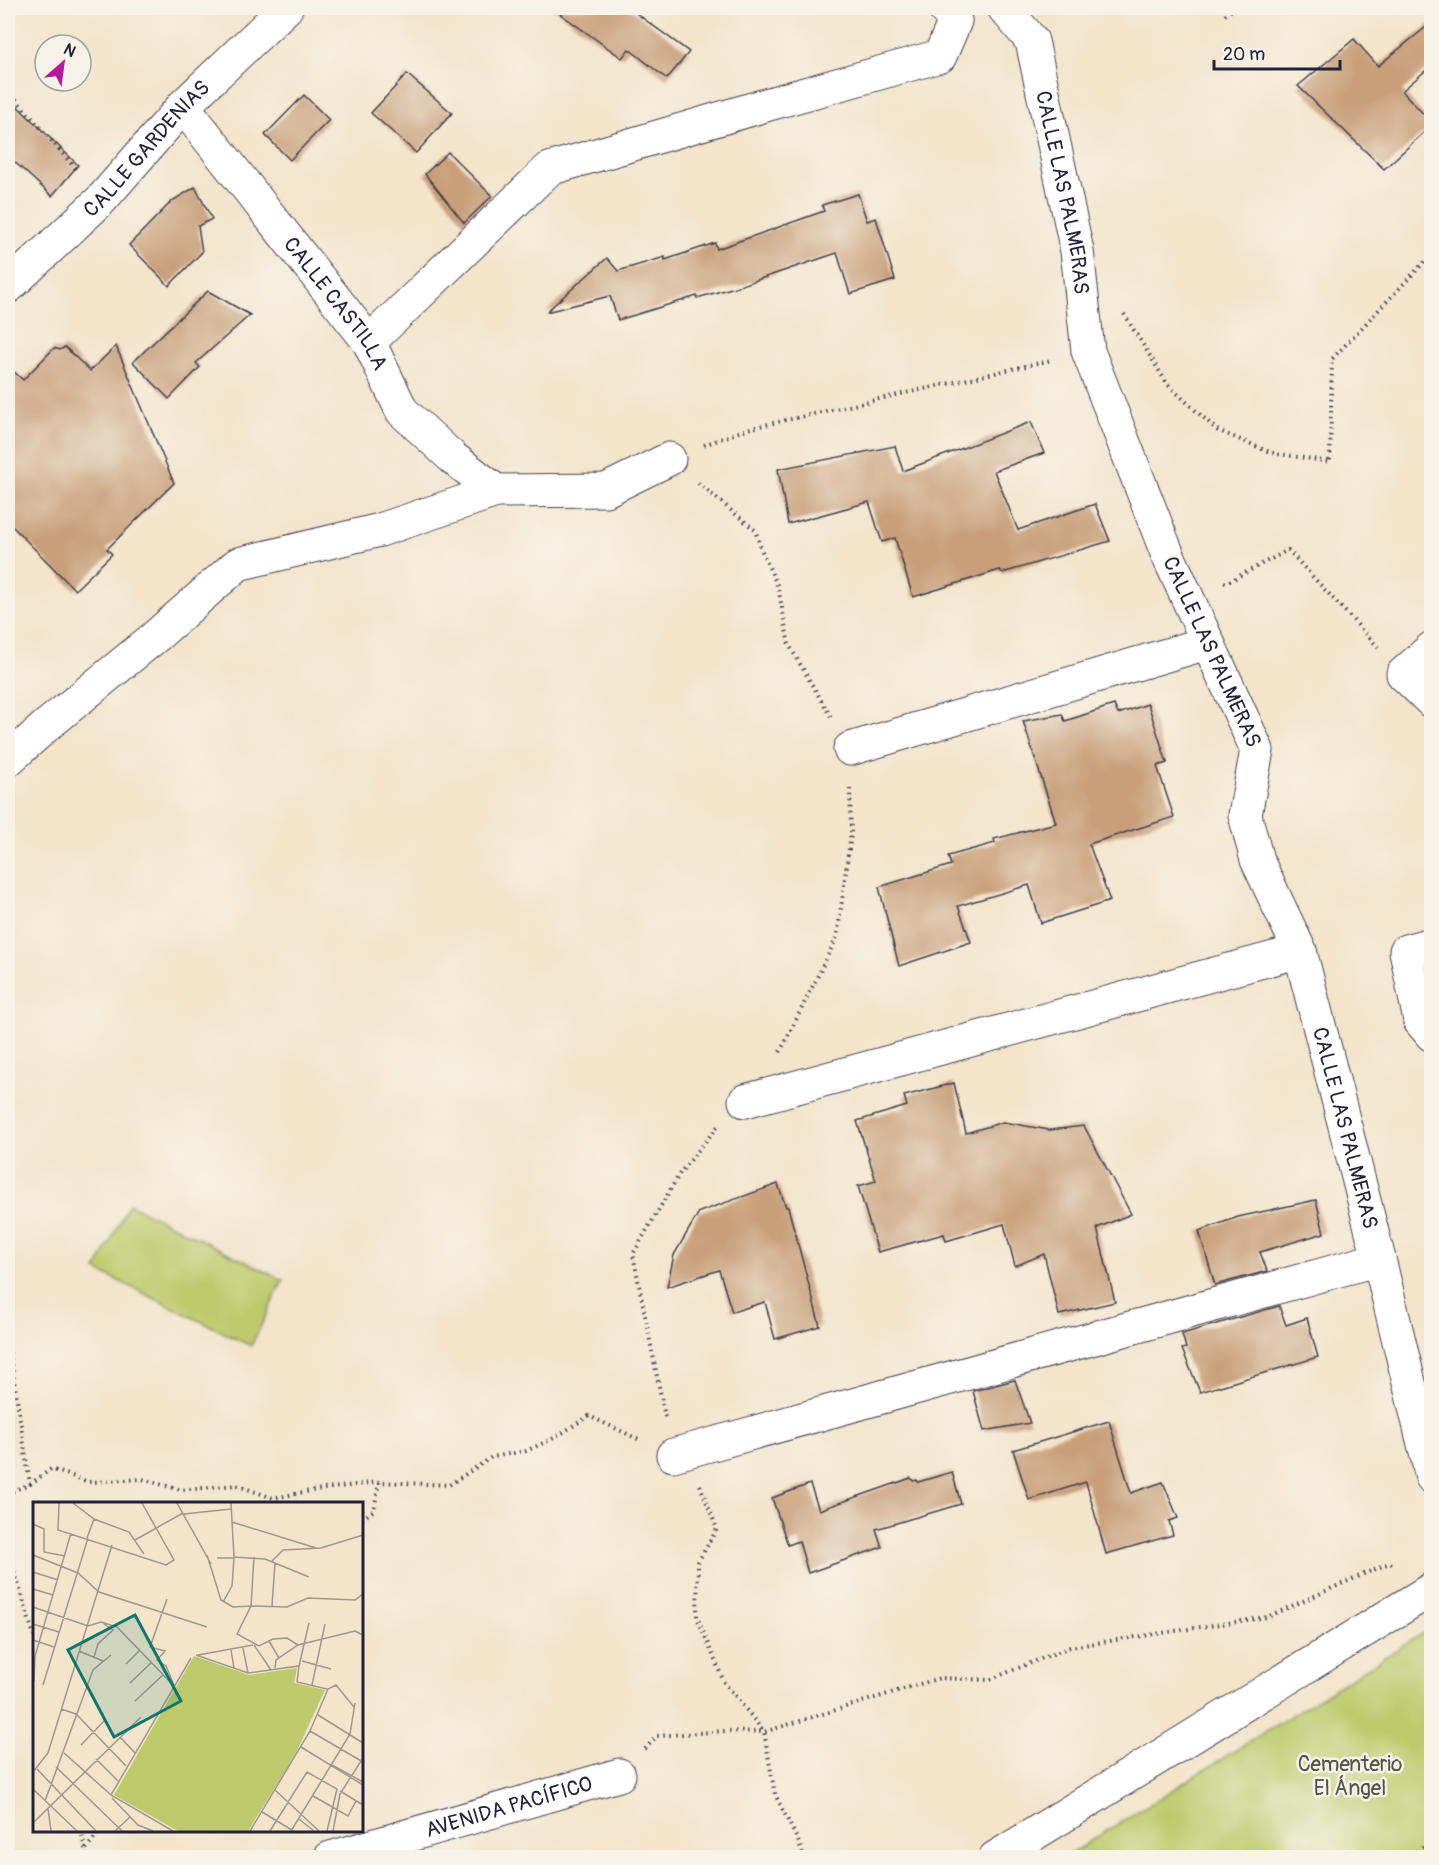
<svg xmlns="http://www.w3.org/2000/svg" width="1439" height="1865" font-family="Pangolin,sans-serif">
	<style>
		.green { fill: #bdca6c; stroke: #707654; stroke-width: 1.5 }
		.building { fill: #c89f79 }
		.lines { fill: none; stroke-linecap: round; stroke-linejoin: round }
		.minor-casing { stroke: #413f50; stroke-width: 35 }
		.tertiary-casing { stroke: #413f50; stroke-width: 35 }
		.path { stroke: #413f50; stroke-width: 4; stroke-dasharray: 1.5 4.5; stroke-linecap: butt }
		.minor { stroke: #fff; stroke-width: 33 }
		.tertiary { stroke: #fff; stroke-width: 33 }
		.labels { text-anchor: middle; dominant-baseline: central; stroke-width: 5; stroke-linejoin: round; paint-order: stroke }
		.street-label { font-size: 21px; fill: #22223b; stroke: #f7f3e8 }
		.park-label { font-size: 21px; fill: #50544a; stroke: #f7f3e8 }
		.inset-road { fill: none; stroke: #9f9691; stroke-width: 1.5 }
		.view { fill: #0f766e; fill-opacity: 0.15; stroke: #0f766e; stroke-width: 3 }
		.inset-edge { fill: none; stroke: #22223b; stroke-width: 3 }
	</style>
	<rect width="100%" height="100%" fill="#f7f3e8"/>
	<filter id="ink" filterUnits="userSpaceOnUse"><feTurbulence type="fractalNoise" baseFrequency=".0167" numOctaves="2"/><feDisplacementMap in="SourceGraphic" scale="12" xChannelSelector="R" yChannelSelector="G"/><feConvolveMatrix kernelMatrix="1 2 1 2 8 2 1 2 1" color-interpolation-filters="sRGB"/></filter>
	<filter id="wash" filterUnits="userSpaceOnUse"><feTurbulence type="fractalNoise" baseFrequency=".008" numOctaves="4" result="noise"/><feDisplacementMap in="SourceGraphic" scale="24" xChannelSelector="R" yChannelSelector="G"/><feGaussianBlur stdDeviation="1.35" result="paint"/><feColorMatrix in="noise" values="0 0 0 0 0 0 0 0 0 0 0 0 0 0 0 0 0 1.4 0 .05"/><feComposite in="paint" operator="in"/></filter>
	<g filter="url(#wash)">
		<rect width="100%" height="100%" fill="#f3e4ca"/>
		<g class="green">
			<polygon points="129,1204 283,1280 251,1346 96,1270"/>
			<polygon points="1431,1628 1431,1857 1065,1857"/>
		</g>
		<g id="blocks">
			<g class="building">
				<polygon points="552,8 629,8 689,52 667,79 629,49 622,58"/>
				<polygon points="1431,23 1431,66 1402,91 1431,122 1431,126 1384,169 1298,86 1354,39 1378,66"/>
				<polygon points="407,74 452,113 416,153 371,113"/>
				<polygon points="304,95 329,120 290,160 265,135"/>
				<polygon points="8,97 78,165 52,196 8,156"/>
				<polygon points="448,152 492,196 464,223 425,174"/>
				<polygon points="195,187 212,219 198,226 202,252 169,286 129,245 172,201"/>
				<polygon points="858,194 867,221 876,218 895,280 850,294 837,253 742,285 697,298 697,296 618,320 610,296 546,312 607,258 618,271 665,257 665,260 715,243 717,249 824,211 822,205"/>
				<polygon points="208,291 250,315 196,363 200,367 169,399 133,362"/>
				<polygon points="116,346 174,483 107,549 112,554 75,590 8,522 8,366 23,380 54,348 60,350 65,347 90,371"/>
				<polygon points="1031,422 1044,453 994,471 1018,530 1095,504 1110,541 1002,573 1000,570 913,597 895,538 882,542 869,502 788,524 778,469 895,446 903,471"/>
				<polygon points="1148,704 1167,763 1157,766 1174,817 1089,844 1110,901 1041,923 1029,885 958,906 971,942 899,966 879,887 951,865 948,856 995,843 994,839 1056,823 1023,721 1062,714 1065,721 1114,705 1118,714"/>
				<polygon points="954,1083 966,1133 1003,1122 1049,1130 1084,1126 1131,1214 1097,1228 1115,1302 1059,1315 1044,1254 1015,1266 1004,1224 946,1241 944,1234 878,1252 858,1186 876,1181 857,1121 907,1106 904,1096"/>
				<polygon points="778,1184 786,1207 788,1207 820,1326 775,1339 765,1302 732,1312 719,1270 667,1287 674,1255 699,1212"/>
				<polygon points="1316,1200 1324,1233 1260,1252 1267,1271 1215,1285 1199,1231 1238,1217"/>
				<polygon points="1279,1306 1286,1325 1307,1318 1318,1357 1200,1392 1182,1349 1186,1348 1182,1334"/>
				<polygon points="1015,1380 1030,1423 984,1431 973,1391"/>
				<polygon points="1109,1421 1131,1493 1163,1482 1178,1518 1169,1521 1173,1535 1106,1554 1086,1482 1029,1500 1013,1450"/>
				<polygon points="952,1472 961,1504 876,1529 882,1547 808,1573 799,1541 788,1545 772,1498 810,1484 819,1510 911,1478 913,1481 917,1480 918,1482"/>
			</g>
		</g>
	</g>
	<g filter="url(#ink)">
		<use href="#blocks" fill-opacity="0" stroke="#413f50" stroke-width="1.5"/>
		<g class="lines">
			<defs>
				<g id="minor">
					<path id="s1" d="M1004,8L1032,41L1077,251L1088,351L1167,553L1257,750L1245,815L1257,860L1300,951L1379,1259L1432,1477"/>
					<path id="s2" d="M183,106L369,342L402,411L453,458L496,491"/>
					<polyline points="369,342 549,169 769,104 940,56 955,21 944,8"/>
					<polyline points="1432,648 1403,674 1432,702"/>
					<polyline points="850,749 1207,643"/>
					<polyline points="8,760 46,726 155,637 238,564 380,530 496,491 606,490 669,459"/>
					<polyline points="1432,944 1406,951 1420,1021 1432,1035"/>
					<polyline points="745,1101 1300,951"/>
					<polyline points="673,1455 1379,1259"/>
					<path id="s3" d="M330,1858L619,1775"/>
					<polyline points="995,1858 1432,1589"/>
				</g>
				<g id="tertiary">
					<path id="s4" d="M8,287L101,200L183,106L286,8"/>
				</g>
			</defs>
			<use href="#minor" class="minor-casing"/>
			<use href="#tertiary" class="tertiary-casing"/>
			<g class="path">
				<polyline points="1225,15 1234,8"/>
				<polyline points="8,90 76,169"/>
				<polyline points="1124,314 1168,385 1217,430 1272,453 1330,462 1332,359 1432,254"/>
				<polyline points="704,445 747,429 1052,360"/>
				<polyline points="698,483 755,530 763,554 778,587 789,645 831,717"/>
				<polyline points="1224,582 1226,583 1288,550 1378,647"/>
				<polyline points="780,1052 837,937 851,834 850,786"/>
				<polyline points="8,1341 30,1484 8,1493"/>
				<polyline points="665,1417 633,1254 680,1173 718,1126"/>
				<polyline points="30,1484 51,1469 89,1482 142,1479 181,1490 236,1485 273,1498 316,1490 379,1482 449,1485 492,1457 526,1451 554,1438 589,1416 638,1439"/>
				<polyline points="700,1485 717,1529 698,1562 697,1617 724,1682 764,1732 775,1794 799,1843 804,1858"/>
				<polyline points="362,1519 374,1510 379,1482"/>
				<polyline points="8,1549 34,1636"/>
				<polyline points="645,1749 657,1736 725,1731 764,1732 940,1678 989,1680 1070,1647 1267,1617 1389,1563 1396,1565"/>
				<polyline points="81,1830 87,1858"/>
				<polyline points="86,1849 100,1830"/>
				<polyline points="1407,1858 1432,1842"/>
			</g>
			<use href="#minor" class="minor"/>
			<use href="#tertiary" class="tertiary"/>
		</g>
	</g>
	<g class="labels">
		<g class="street-label">
			<text stroke="none"><textPath href="#s4" startOffset="196">CALLE GARDENIAS</textPath></text>
			<text stroke="none"><textPath href="#s1" startOffset="198">CALLE LAS PALMERAS</textPath></text>
			<text stroke="none"><textPath href="#s2" startOffset="250">CALLE CASTILLA</textPath></text>
			<text stroke="none"><textPath href="#s1" startOffset="684">CALLE LAS PALMERAS</textPath></text>
			<text stroke="none"><textPath href="#s1" startOffset="1188">CALLE LAS PALMERAS</textPath></text>
			<text stroke="none"><textPath href="#s3" startOffset="186">AVENIDA PACÍFICO</textPath></text>
		</g>
		<g class="park-label">
			<text x="1350" y="1764">Cementerio<tspan x="1350" dy="24">El Ángel</tspan></text>
		</g>
	</g>
	<g transform="translate(33 1502)">
		<rect width="330" height="330" fill="#f3e4ca"/>
		<path d="M161,154L216,173L264,166L261,181L292,188L261,255L215,329H145L81,293Z" fill="#bdca6c"/>
		<path class="inset-road" d="M26,1L25,28L133,63L141,58L109,1M40,1L61,17L96,30L111,52M144,1L178,62M198,1L201,55L232,57L276,75M151,12L198,7M199,20L283,46M0,22L11,27V50L32,54M54,36L61,17M102,38L150,11M0,53L45,71L66,90L174,125M174,53L188,98L200,105L218,104L204,132L226,144L240,137L254,136L265,143M221,55L218,104L254,105L275,96L322,98L330,92M184,56H201L199,84L190,100M239,59L250,48L288,46L330,33M0,70L25,78M0,87L20,93M134,97L117,145L132,149L124,158L133,164L141,183M239,104L242,61M0,105L55,124L68,120L84,125L142,185M0,122L26,130M0,138L21,145M236,139L246,156M221,143L238,168M210,146L215,171M198,148L201,166M46,149L70,159M163,153L215,171L266,164L264,180L294,187M165,153L220,143M61,155L65,142L80,128L71,122M269,159L298,167M93,162L107,148M266,164L276,121M242,166L243,158L265,143L322,129L330,133M1,179L2,154L38,31M97,181L119,160M10,183L55,36M279,183L292,122M102,199L130,173M28,207L43,212L93,264M285,213L330,241M277,229L330,260M87,235L102,251M48,243L72,218M268,245L330,283M31,251L78,293L140,329M63,257L85,279M299,263L330,280M23,265L89,329M4,267L63,329M0,270L15,251L79,43M0,287L44,329M242,288L286,329M307,289L330,303M78,293L158,156M280,294L315,314L323,299M79,296L105,323L120,329M12,299L60,168L78,153M15,307L18,329M229,310L259,328M266,317L281,329M0,321L108,215M82,329L97,315M217,329L277,229L295,187L303,183L321,205M237,329L274,270L304,287L294,329M258,329L317,232L322,201M300,329L307,292L330,256"/>
		<path class="view" d="M102,113L148,199L81,235L35,148Z"/>
		<rect width="330" height="330" class="inset-edge"/>
	</g>
	<rect width="1439" height="1865" fill="none" stroke="#f7f3e8" stroke-width="30"/>
	<g transform="translate(63 63) rotate(28)"><circle r="28" fill="#f7f3e8" stroke="#a29fa3" stroke-width="1.5"/>
	<path d="M0-4.5L10 22L0 15L-10 22Z" fill="#b5179e"/>
	<text y="-9" font-size="16" font-weight="bold" text-anchor="middle" fill="#22223b">N</text>
	</g>
	<path d="M1214 60v9h126v-9" fill="none" stroke="#22223b" stroke-width="3"/>
	<text x="1223" y="60" font-size="18" fill="#22223b" stroke="#f7f3e8" stroke-width="4.5" paint-order="stroke">20 m</text>
</svg>
